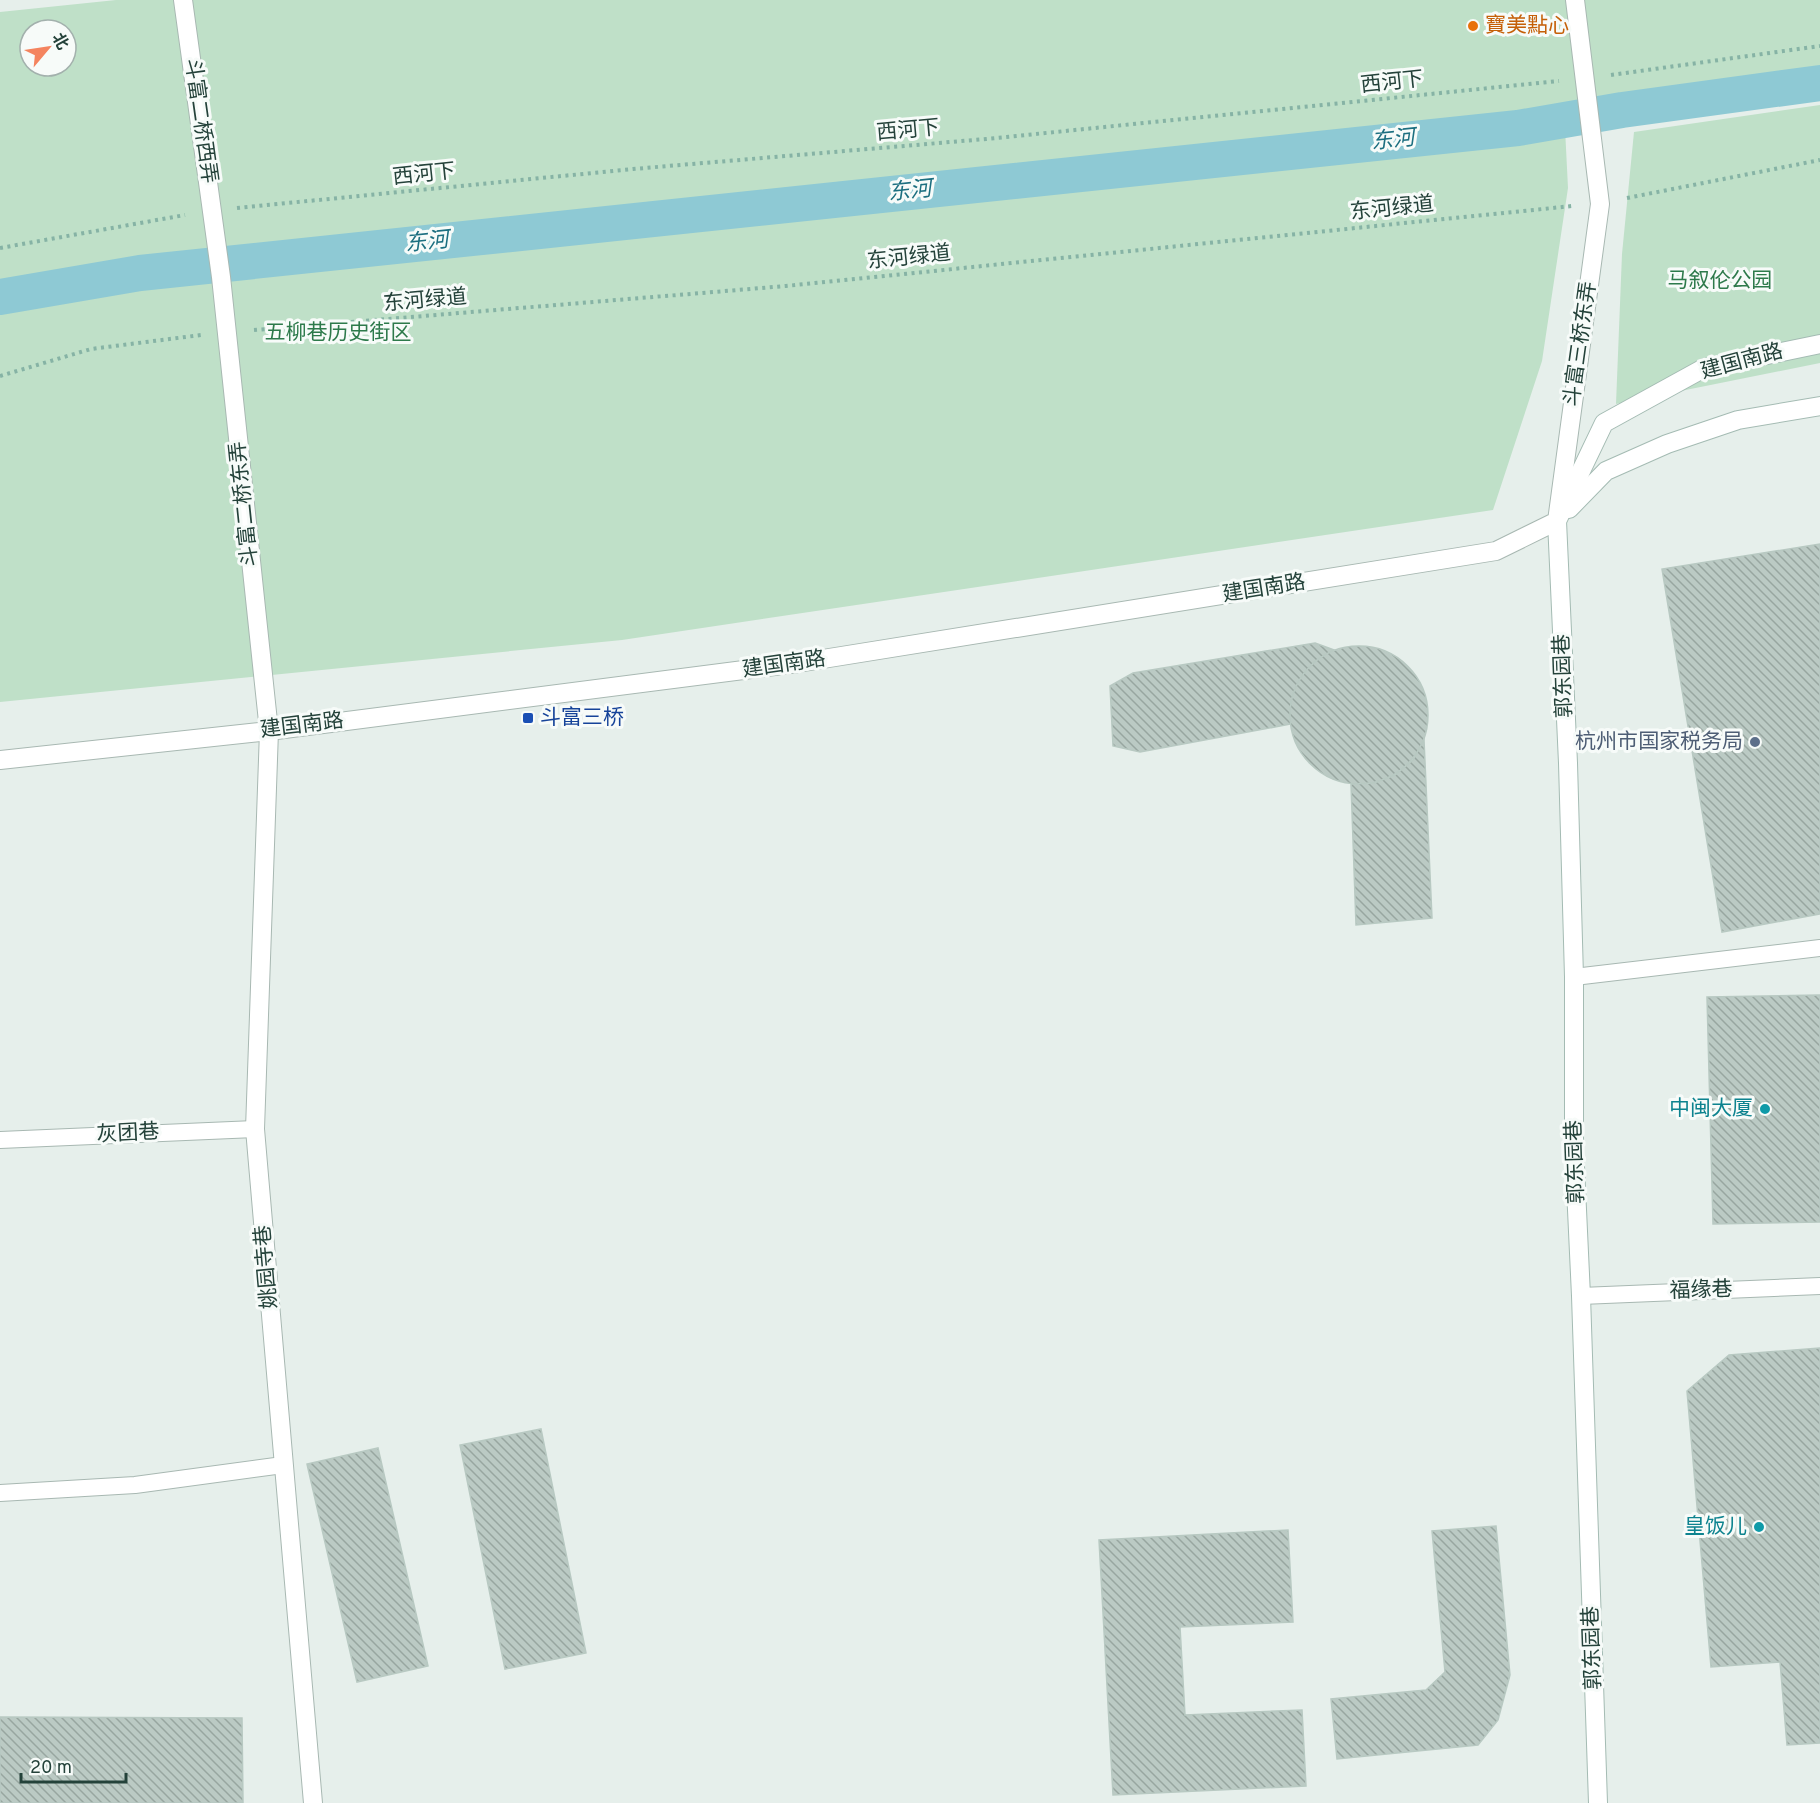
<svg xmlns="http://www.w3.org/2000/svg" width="1820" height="1803" font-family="Overpass,'Noto Sans SC',sans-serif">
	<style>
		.park { fill: #bfe0c8; fill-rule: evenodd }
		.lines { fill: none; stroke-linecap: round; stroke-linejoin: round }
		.canal { stroke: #8ec9d4; stroke-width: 36 }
		.building { fill: url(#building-back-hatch); stroke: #b8c9c2; stroke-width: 1.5 }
		.service-casing { stroke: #a8b8b2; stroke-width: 18 }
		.pedestrian-casing { stroke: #a8b8b2; stroke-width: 20 }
		.minor-casing { stroke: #a8b8b2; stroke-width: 20 }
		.secondary-casing { stroke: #a4bbb3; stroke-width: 20 }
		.path { stroke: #86b3a5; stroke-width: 4; stroke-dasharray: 3 4.5; stroke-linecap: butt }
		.service { stroke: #fff; stroke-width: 16 }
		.pedestrian { stroke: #fff; stroke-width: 18 }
		.minor { stroke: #fff; stroke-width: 18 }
		.secondary { stroke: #fff; stroke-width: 18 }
		.food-dot { fill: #e8710a; stroke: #f7fbf9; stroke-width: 2 }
		.transit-dot { fill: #1a4fb4; stroke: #f7fbf9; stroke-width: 2 }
		.service-dot { fill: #5c6f8a; stroke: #f7fbf9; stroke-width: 2 }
		.culture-dot { fill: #0f9aa8; stroke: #f7fbf9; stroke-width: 2 }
		.labels { text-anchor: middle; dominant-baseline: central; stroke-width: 6; stroke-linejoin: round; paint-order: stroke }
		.food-label { font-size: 21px; fill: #c56008; stroke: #f7fbf9; text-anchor: start }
		.street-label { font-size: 21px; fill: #24423a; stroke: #f7fbf9 }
		.park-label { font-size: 21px; fill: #2d7a4b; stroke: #f7fbf9 }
		.transit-label { font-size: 21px; fill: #164399; stroke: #f7fbf9; text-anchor: start }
		.service-label { font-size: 21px; fill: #4e5e75; stroke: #f7fbf9; text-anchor: end }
		.culture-label { font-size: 21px; fill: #0d838f; stroke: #f7fbf9; text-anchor: end }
		.water-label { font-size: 22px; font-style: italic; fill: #1c6f80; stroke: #f7fbf9 }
	</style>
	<defs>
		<pattern id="building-back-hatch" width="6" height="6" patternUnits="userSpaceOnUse" patternTransform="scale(1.5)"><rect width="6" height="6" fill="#bbcac4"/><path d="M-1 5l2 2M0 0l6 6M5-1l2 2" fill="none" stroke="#98a6a0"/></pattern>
	</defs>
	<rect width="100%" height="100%" fill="#e6efeb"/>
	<g class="park">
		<path d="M116,0H1820V71L1564,108L1568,188L1542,361L1493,510L622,640L0,702V12ZM30,30H66V66H30Z"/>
		<polygon points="1820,105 1820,363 1616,404 1622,254 1634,132"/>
	</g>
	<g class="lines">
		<polyline class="canal" points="0,297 140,273 1518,128 1622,110 1820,83"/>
	</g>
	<g class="building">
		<polygon points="1820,544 1820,914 1722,932 1662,569"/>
		<polygon points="1315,643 1334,650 1314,662 1300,680 1291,701 1291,724 1140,752 1113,746 1110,686 1133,673"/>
		<circle cx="1359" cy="715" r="69"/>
		<polygon points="1424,740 1432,918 1356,925 1351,784 1374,783 1395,775 1413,760"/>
		<polygon points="1820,995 1820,1222 1713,1224 1707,997"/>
		<polygon points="1820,1348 1820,1743 1787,1745 1780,1662 1711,1667 1687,1391 1729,1355"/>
		<polygon points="541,1429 586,1653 505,1669 460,1445"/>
		<polygon points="378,1448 428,1666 357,1682 307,1464"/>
		<polygon points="1496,1526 1510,1675 1498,1720 1478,1745 1337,1759 1331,1699 1426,1690 1445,1672 1432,1531"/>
		<polygon points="1288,1530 1293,1622 1180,1627 1185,1715 1302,1710 1306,1786 1113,1795 1099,1540"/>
		<polygon points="0,1717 242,1718 243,1803 0,1803"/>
	</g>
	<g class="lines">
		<defs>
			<g id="service">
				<polyline points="1574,977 1820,948"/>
				<polyline points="0,1140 255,1129"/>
				<polyline points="1581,1296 1820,1286"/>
				<polyline points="0,1493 135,1485 283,1465"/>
			</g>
			<polyline id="pedestrian" points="183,0 221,277 269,731"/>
			<g id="minor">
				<polyline points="269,731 255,1129 313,1803"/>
				<polyline points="0,760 269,731 798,663 1496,551 1557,521 1600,204 1575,0"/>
			</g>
			<g id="secondary">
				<polyline points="1569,509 1606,471 1667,444 1738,420 1820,406"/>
				<polyline points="1598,1803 1581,1296 1574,1145 1574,977 1568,763 1557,521 1604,423 1704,368 1820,344"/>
			</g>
		</defs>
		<use href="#service" class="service-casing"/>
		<use href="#pedestrian" class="pedestrian-casing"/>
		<use href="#minor" class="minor-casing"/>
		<use href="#secondary" class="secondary-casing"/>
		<g class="path">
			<polyline points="1611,75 1820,46"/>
			<polyline points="1627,198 1820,160"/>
			<polyline points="237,208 633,169 986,139 1559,81"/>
			<polyline points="0,248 185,215"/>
			<polyline points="254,330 786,286 1572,206"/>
			<polyline points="0,376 91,349 201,335"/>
		</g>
		<use href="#service" class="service"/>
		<use href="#pedestrian" class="pedestrian"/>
		<use href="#minor" class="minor"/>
		<use href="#secondary" class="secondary"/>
	</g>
	<circle class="food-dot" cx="1473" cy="26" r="6"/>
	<rect class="transit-dot" x="522" y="712" width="12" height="12" rx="3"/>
	<circle class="service-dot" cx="1755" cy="742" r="6"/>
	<g class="culture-dot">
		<circle cx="1765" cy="1109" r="6"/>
		<circle cx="1759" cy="1527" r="6"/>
	</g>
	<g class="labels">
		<g class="food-label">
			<text x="1485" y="26">寶美點心</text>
		</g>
		<g class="street-label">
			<text transform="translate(1392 83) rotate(-6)">西河下</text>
			<text transform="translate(200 121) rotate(82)">斗富二桥西弄</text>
			<text transform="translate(908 131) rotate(-5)">西河下</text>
			<text transform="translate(424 175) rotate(-6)">西河下</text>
			<text transform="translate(1392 209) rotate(-6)">东河绿道</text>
			<text transform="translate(909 258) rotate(-6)">东河绿道</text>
			<text transform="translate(425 301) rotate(-5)">东河绿道</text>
			<text transform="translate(1581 344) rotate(-82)">斗富三桥东弄</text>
			<text transform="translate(1742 362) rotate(-15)">建国南路</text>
			<text transform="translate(245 504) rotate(-96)">斗富二桥东弄</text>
			<text transform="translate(1264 589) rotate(-9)">建国南路</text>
			<text transform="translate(784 665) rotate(-8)">建国南路</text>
			<text transform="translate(1564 676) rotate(-92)">郭东园巷</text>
			<text transform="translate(302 726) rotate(-7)">建国南路</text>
			<text transform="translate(128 1134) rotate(-3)">灰团巷</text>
			<text transform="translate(1576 1162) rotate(-92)">郭东园巷</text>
			<text transform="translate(267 1267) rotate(-95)">姚园寺巷</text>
			<text transform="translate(1701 1291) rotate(-2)">福缘巷</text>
			<text transform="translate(1593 1648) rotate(-92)">郭东园巷</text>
		</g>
		<g class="park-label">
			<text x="1720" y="281">马叙伦公园</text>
			<text x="338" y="333">五柳巷历史街区</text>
		</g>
		<g class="transit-label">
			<text x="540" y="718">斗富三桥</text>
		</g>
		<g class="service-label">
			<text x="1743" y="742">杭州市国家税务局</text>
		</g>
		<g class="culture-label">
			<text x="1753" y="1109">中闽大厦</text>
			<text x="1747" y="1527">皇饭儿</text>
		</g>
		<g class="water-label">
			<text transform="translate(1393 141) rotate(-6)">东河</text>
			<text transform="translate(910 192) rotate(-6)">东河</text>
			<text transform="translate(427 243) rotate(-6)">东河</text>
		</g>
	</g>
	<g transform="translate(48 48) rotate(61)"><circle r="28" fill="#f7fbf9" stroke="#a3b1ad" stroke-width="1.5"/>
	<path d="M0-4.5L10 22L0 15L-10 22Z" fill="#f4845f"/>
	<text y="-9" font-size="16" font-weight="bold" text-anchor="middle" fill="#24423a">北</text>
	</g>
	<path d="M21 1773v9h105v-9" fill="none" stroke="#24423a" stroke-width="3"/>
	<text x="30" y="1773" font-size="18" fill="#24423a" stroke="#f7fbf9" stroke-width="4.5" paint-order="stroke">20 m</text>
</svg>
